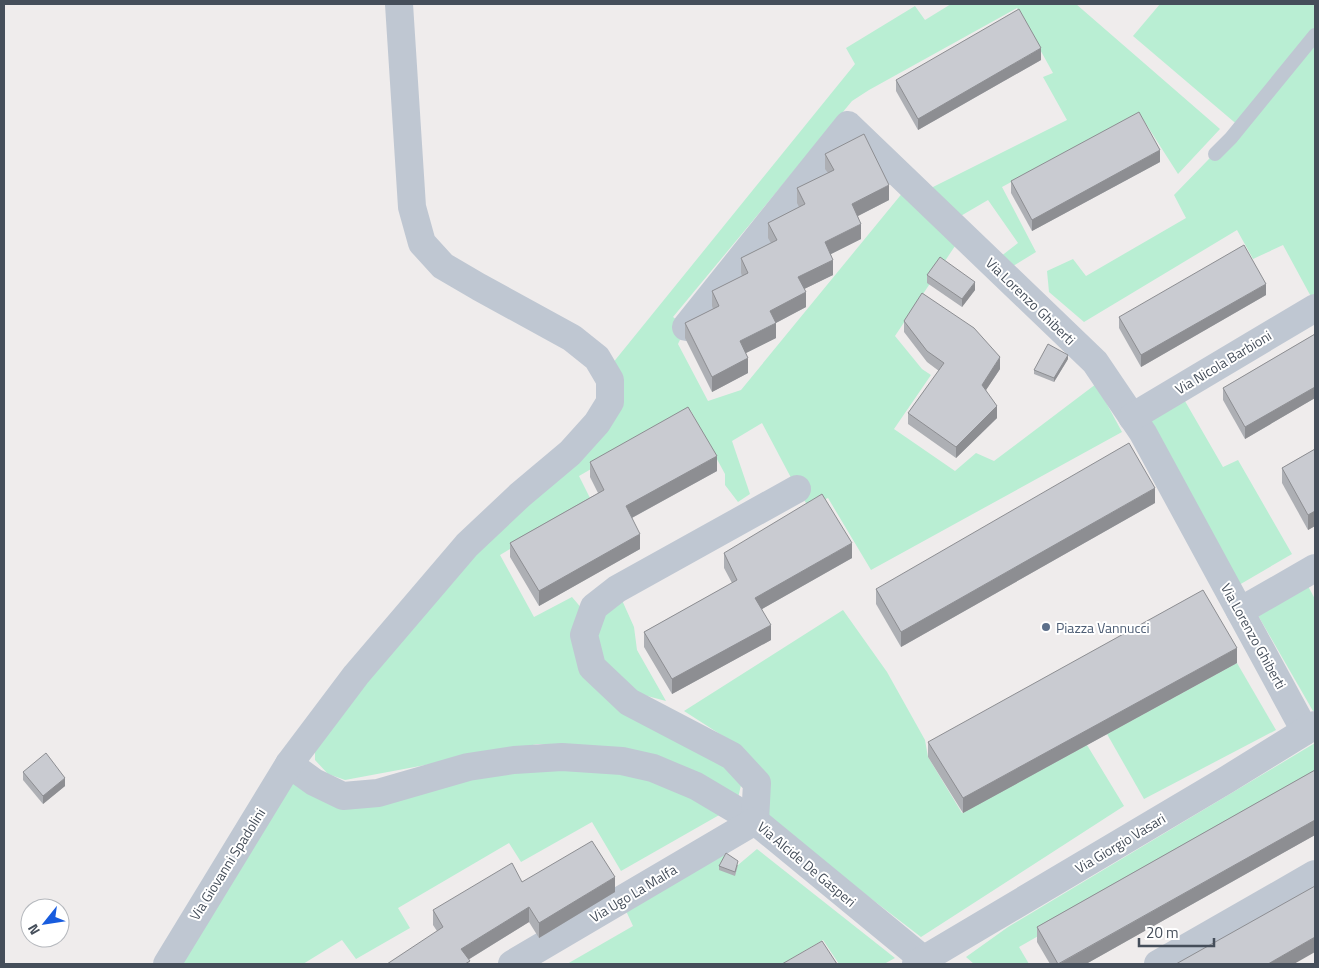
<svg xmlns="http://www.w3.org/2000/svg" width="1319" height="968" font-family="'Titillium Web',sans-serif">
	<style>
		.green { fill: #b9eed3 }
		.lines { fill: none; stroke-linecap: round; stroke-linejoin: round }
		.service { stroke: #bfc7d2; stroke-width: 14 }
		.minor { stroke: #bfc7d2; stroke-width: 28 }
		.wall { fill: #adafb4 }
		.shaded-wall { fill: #8d8e92 }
		.building { fill: #c9cbd1; stroke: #8d8e92 }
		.service-dot { fill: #5c6f8a; stroke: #fff; stroke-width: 2 }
		.labels { text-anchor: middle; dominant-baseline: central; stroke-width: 4; stroke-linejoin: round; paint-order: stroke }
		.street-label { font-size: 14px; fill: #454e5a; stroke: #fff }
		.service-label { font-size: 14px; fill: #4e5e75; stroke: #fff; text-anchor: start }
	</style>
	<rect width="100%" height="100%" fill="#efecec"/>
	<g class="green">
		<polygon points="951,4 1076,4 1220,129 1178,174 1139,113 1002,187 1036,252 1010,268 1000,257 1018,243 988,200 959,217 929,189 1067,120 1043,77 1053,73 1017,8 869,90 852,101 673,317 686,327 678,344 708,401 741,390 904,191 957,243 895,336 922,369 931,375 894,429 955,471 976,453 994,461 1096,384 1122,432 871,570 828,498 808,506 797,489 762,423 732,441 750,494 738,502 725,485 725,474 691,411 579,476 591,500 500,555 534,617 572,597 583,610 588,676 702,750 742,781 738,798 615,748 538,744 345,780 328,774 315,760 315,741 459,563 620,408 624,385 612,364 855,64 846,48 915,6 925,20"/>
		<polygon points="1160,4 1315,4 1315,304 1283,245 1253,259 1237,230 1084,322 1049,292 1047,271 1073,259 1086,276 1186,218 1174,195 1240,127 1133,36"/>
		<polygon points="1178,389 1223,467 1238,460 1292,554 1239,585 1144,409"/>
		<polygon points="1302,575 1315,599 1315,711 1313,711 1252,605"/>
		<polygon points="617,589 634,627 637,650 666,701 636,693 602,663 594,638"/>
		<polygon points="843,610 887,672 925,740 928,757 962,813 1087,745 1124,806 921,937 766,818 740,747 684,711"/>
		<polygon points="1237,663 1276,730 1144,799 1107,734"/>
		<polygon points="1315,743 1315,778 1019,947 1029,964 974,964 966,957 1008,927"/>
		<polygon points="514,766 606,770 673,784 721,814 621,871 592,822 521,862 509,843 398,908 410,928 356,959 342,940 303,964 178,964 293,779 339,804"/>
		<polygon points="715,845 726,857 738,865 757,849 895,958 884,964 839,964 823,940 782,964 567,964 633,926 621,900"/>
	</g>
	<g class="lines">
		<polyline class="service" points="1215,154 1231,138 1315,35"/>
		<g class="minor">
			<polyline points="686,327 848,125 1095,362 1143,433 1305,731"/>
			<polyline points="1132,417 1315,308"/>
			<polyline points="1240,611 1315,568"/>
			<polyline points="289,764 314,782 343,796 378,793 468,767 514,760 562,757 622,761 653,768 696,786 755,821 929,964"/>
			<polyline points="755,821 757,783 732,756 629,702 592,667 584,635 594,607 617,589 797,489"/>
			<polyline points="167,964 289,764 356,675 467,545 520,495 570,453 597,423 610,402 610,380 597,358 572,338 479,287 443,266 422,243 412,207 399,4"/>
			<polyline points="512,964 755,821"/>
			<polyline points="916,964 1226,780 1315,725"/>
			<polyline points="1158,964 1315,874"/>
		</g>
	</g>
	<g class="wall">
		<polygon points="1041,60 918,130 896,91 896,80"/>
		<polygon points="825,154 889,200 858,216 861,239 831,254 833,275 804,289 806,307 776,323 776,338 746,353 748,373 712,392 685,338 685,323 713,309 712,306 712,291 742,276 741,273 741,258 771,243 768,238 768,223 799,207 797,203 797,188 828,173 825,169"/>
		<polygon points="1160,162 1032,231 1011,193 1011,181"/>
		<polygon points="927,275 975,290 962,307 927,283"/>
		<polygon points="1266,295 1141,367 1119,328 1119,317"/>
		<polygon points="904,321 1000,369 986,390 997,418 956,458 908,424 908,413 939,371 927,362 904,332"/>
		<polygon points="1315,334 1315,398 1245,439 1223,400 1223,388"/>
		<polygon points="1068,359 1054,382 1034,374 1034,370"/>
		<polygon points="1315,449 1315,526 1308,530 1282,483 1282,468"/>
		<polygon points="590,462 717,471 632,518 640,549 539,606 510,557 510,543 598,493 590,477"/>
		<polygon points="1155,503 901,647 876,604 876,589"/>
		<polygon points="724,553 852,558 762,609 771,640 672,694 644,647 644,632 732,583 724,568"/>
		<polygon points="1237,663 963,813 928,757 928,742"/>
		<polygon points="1315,770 1315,835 1086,964 1050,964 1037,942 1037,927"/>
		<polygon points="23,772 65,786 43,804 23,780"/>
		<polygon points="738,865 735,876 719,870 719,866"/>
		<polygon points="615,892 539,938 529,922 468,960 470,964 437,931 433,925 433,910"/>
	</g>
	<g class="shaded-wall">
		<polygon points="1041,48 1041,60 918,130 918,119"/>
		<polygon points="1160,150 1160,162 1032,231 1032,220"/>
		<polygon points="889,185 889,200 852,219 852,204"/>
		<polygon points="861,224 861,239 825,257 825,242"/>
		<polygon points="833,260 833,275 798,292 798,277"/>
		<polygon points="975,282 975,290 962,307 962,299"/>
		<polygon points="1266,284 1266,295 1141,367 1141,355"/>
		<polygon points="806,292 806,307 770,326 770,311"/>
		<polygon points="776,323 776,338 740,356 740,341"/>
		<polygon points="1068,355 1068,359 1054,382 1054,378"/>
		<polygon points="1000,357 1000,369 982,396 982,385"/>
		<polygon points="748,358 748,373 712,392 712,377"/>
		<polygon points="1315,387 1315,398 1245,439 1245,427"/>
		<polygon points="997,406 997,418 956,458 956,447"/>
		<polygon points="717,456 717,471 626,521 626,506"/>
		<polygon points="1155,488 1155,503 901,647 901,632"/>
		<polygon points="1315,511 1315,526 1308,530 1308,515"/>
		<polygon points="640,534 640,549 539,606 539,591"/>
		<polygon points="852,543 852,558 755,613 755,598"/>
		<polygon points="771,625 771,640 672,694 672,679"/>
		<polygon points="1237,648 1237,663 963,813 963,798"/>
		<polygon points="65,778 65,786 43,804 43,796"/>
		<polygon points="1315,820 1315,835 1086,964 1059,964"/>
		<polygon points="615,877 615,892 539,938 539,923"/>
		<polygon points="529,907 529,922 461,964 461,949"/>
		<polygon points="1315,937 1315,952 1294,964 1268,964"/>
	</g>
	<g class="building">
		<polygon points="1019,9 1041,48 918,119 896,80"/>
		<polygon points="1139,112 1160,150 1032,220 1011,181"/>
		<polygon points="864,134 889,185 852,204 861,224 825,242 833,260 798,277 806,292 770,311 776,323 740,341 748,358 712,377 685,323 719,306 712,291 748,273 741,258 777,240 768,223 805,204 797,188 834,170 825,154"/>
		<polygon points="1244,245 1266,284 1141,355 1119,317"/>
		<polygon points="940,257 975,282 962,299 927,275"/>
		<polygon points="922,293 974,328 1000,357 982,385 997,406 956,447 908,413 944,363 927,351 904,321"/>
		<polygon points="1315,334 1315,387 1245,427 1223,388"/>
		<polygon points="1048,344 1068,355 1054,378 1034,370"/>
		<polygon points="688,407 717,456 626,506 640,534 539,591 510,543 604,490 590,462"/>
		<polygon points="1129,443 1155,488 901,632 876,589"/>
		<polygon points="1315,449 1315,511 1308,515 1282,468"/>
		<polygon points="822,494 852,543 755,598 771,625 672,679 644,632 737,580 724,553"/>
		<polygon points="1203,590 1237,648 963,798 928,742"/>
		<polygon points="46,753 65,778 43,796 23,772"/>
		<polygon points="1315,770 1315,820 1058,964 1037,927"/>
		<polygon points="592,841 615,877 539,923 529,907 461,949 470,961 465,964 387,964 443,927 433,910 512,863 522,882"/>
		<polygon points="726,853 738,861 735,872 719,866"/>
		<polygon points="1315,886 1315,937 1268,964 1176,964"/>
		<polygon points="822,941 837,964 782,964"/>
	</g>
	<circle class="service-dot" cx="1046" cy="627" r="5"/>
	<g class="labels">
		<g class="street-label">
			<text transform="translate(1031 301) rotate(44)">Via Lorenzo Ghiberti</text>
			<text transform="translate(1223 362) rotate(-31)">Via Nicola Barbioni</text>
			<text transform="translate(1254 636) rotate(61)">Via Lorenzo Ghiberti</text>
			<text transform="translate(1120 843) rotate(-31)">Via Giorgio Vasari</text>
			<text transform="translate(227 864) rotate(-58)">Via Giovanni Spadolini</text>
			<text transform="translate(807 864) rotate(40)">Via Alcide De Gasperi</text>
			<text transform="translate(633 893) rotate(-31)">Via Ugo La Malfa</text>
		</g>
		<g class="service-label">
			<text x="1056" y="627">Piazza Vannucci</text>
		</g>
	</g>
	<rect width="1319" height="968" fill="none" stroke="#454e5a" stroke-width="10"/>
	<g transform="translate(45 923) rotate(240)"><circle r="24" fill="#ffffff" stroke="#b5b8bd"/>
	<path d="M0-4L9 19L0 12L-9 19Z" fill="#185cde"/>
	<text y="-8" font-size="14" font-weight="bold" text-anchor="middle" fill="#454e5a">N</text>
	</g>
	<path d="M1139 938v8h75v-8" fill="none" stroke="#454e5a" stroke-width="2.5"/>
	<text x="1146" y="938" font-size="15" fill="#454e5a" stroke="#ffffff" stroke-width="4" paint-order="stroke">20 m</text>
</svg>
